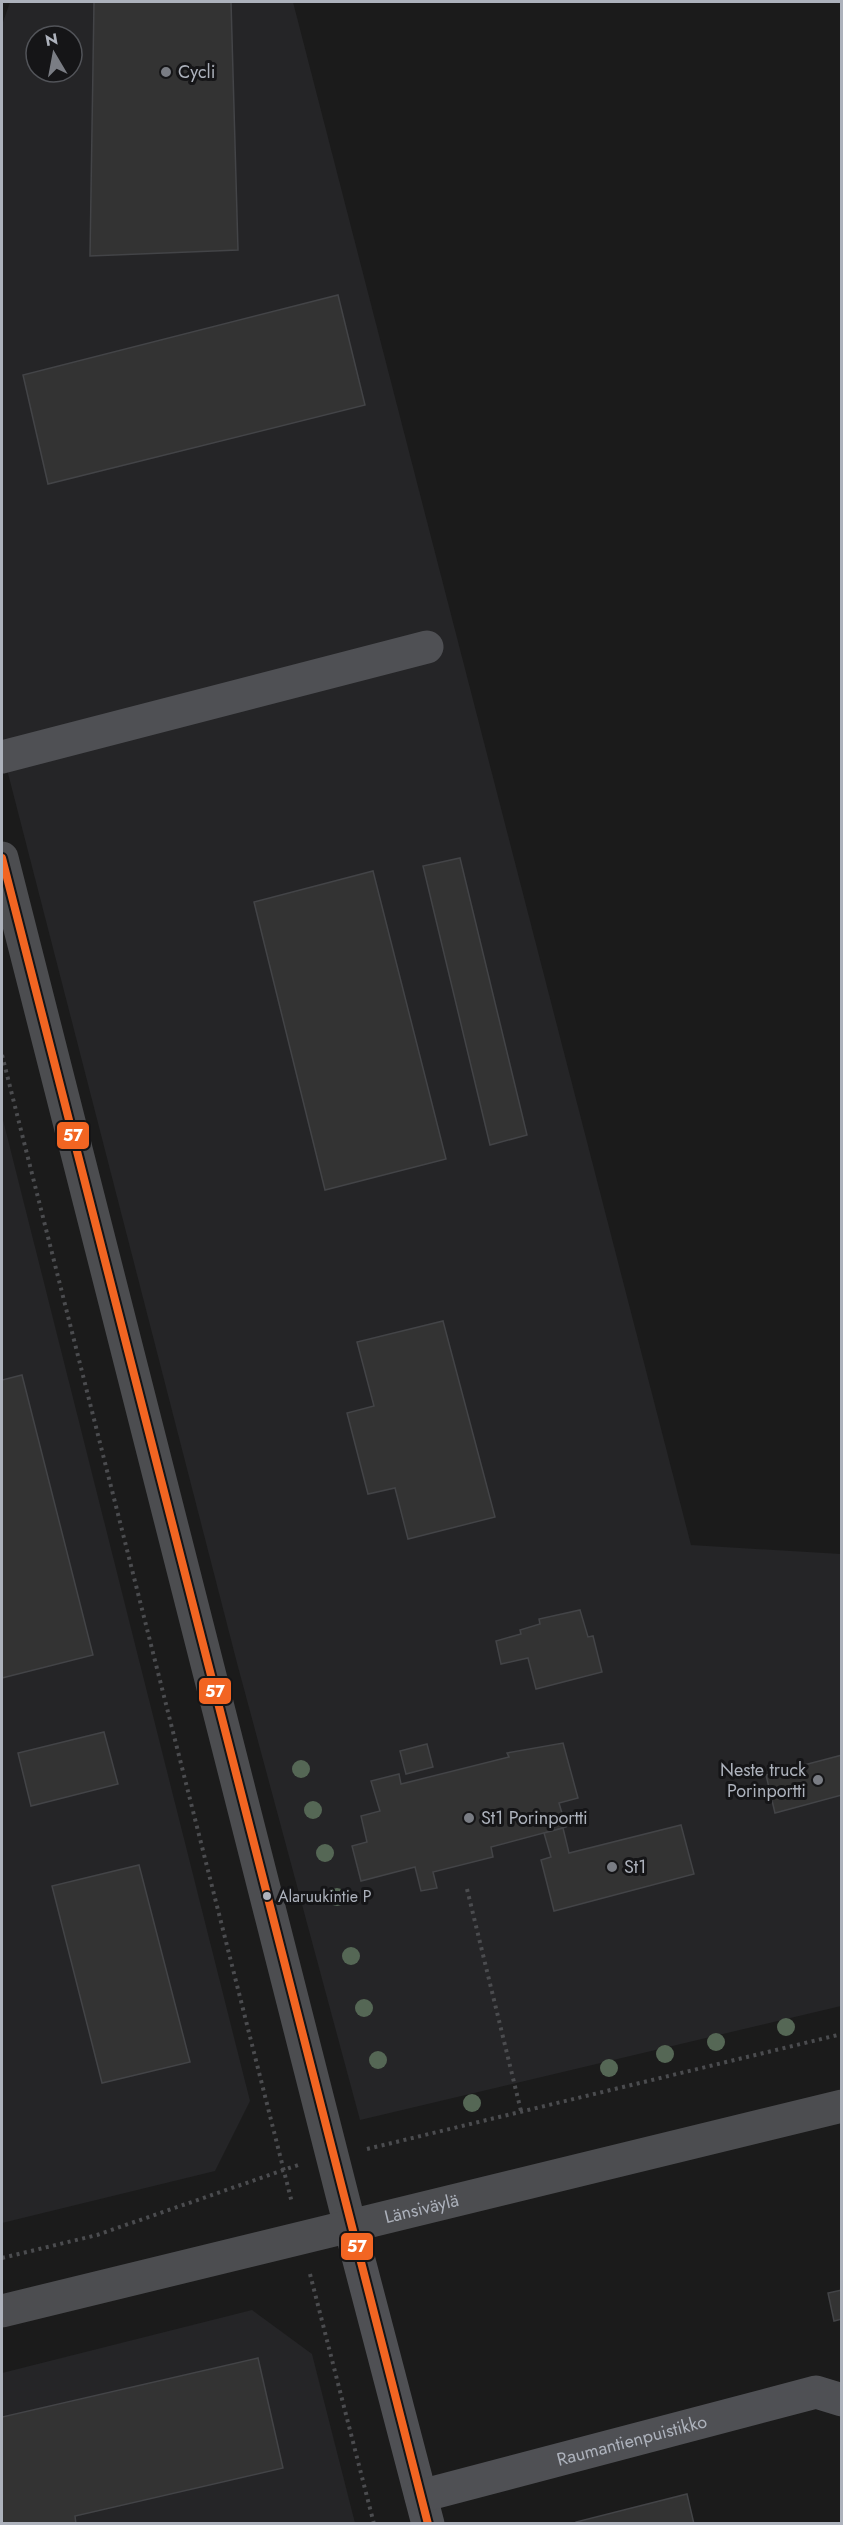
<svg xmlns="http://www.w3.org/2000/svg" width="843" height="2525" font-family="Jost,sans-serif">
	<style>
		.built { fill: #252527; fill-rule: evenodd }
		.building { fill: #333; stroke: #434447; stroke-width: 1.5 }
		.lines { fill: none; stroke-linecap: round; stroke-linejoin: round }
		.path { stroke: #4b4c4f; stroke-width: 4; stroke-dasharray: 3 4.5; stroke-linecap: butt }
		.minor { stroke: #4f5054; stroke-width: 33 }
		.major { stroke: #4c4d50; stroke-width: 33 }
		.bus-1-casing { stroke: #151517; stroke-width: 12 }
		.bus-1 { stroke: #f26522; stroke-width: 8 }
		.tree { fill: #556755 }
		.poi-dot { fill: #7a7d84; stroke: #151517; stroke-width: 2 }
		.bus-dot { fill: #adb2bc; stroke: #151517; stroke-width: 2 }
		.labels { text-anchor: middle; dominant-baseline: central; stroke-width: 6; stroke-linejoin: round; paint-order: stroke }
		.bus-label { font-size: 16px; fill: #adb2bc; stroke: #151517; text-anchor: start }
		.poi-label { font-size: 18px; fill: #adb2bc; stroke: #151517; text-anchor: start }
		.street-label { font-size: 18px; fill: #adb2bc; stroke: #151517 }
		.line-badge { stroke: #151517; stroke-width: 2 }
		.badge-label { font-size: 16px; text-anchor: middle; font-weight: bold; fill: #fff }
	</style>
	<rect width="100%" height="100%" fill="#1b1b1b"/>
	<g class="built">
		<path d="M10,2H293L691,1545L841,1554V2006L360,2120L237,1663L2,750V25ZM36,36H72V72H36Z"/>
		<polygon points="2,1116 250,2101 215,2171 2,2223"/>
		<polygon points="252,2310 312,2354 355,2523 2,2524 2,2373"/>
	</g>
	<g class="building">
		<polygon points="94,2 231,2 238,250 90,256"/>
		<polygon points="338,295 365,405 48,484 23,375"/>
		<polygon points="460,858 527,1135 490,1145 423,866"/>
		<polygon points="373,871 446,1159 325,1190 254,902"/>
		<polygon points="443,1321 495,1517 408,1539 395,1488 368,1494 347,1413 374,1406 357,1342"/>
		<polygon points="22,1375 93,1655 2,1678 2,1380"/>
		<polygon points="580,1610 588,1637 593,1636 602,1672 536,1689 528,1658 501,1664 496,1641 521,1634 520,1630 540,1624 539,1619"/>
		<polygon points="104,1732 118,1784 31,1806 18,1753"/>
		<polygon points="563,1743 578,1798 559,1803 566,1827 491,1847 493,1857 433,1872 437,1888 421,1891 415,1867 361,1881 352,1846 367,1842 361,1816 380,1811 371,1781 399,1774 401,1784 509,1757 507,1753"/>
		<polygon points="427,1744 433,1767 406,1774 400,1751"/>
		<polygon points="842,1755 842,1795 775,1813 766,1775"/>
		<polygon points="681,1825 694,1874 554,1911 541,1860 551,1857 544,1833 563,1828 569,1853"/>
		<polygon points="139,1865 190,2062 102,2083 52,1886"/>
		<polygon points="842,2290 842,2319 834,2321 828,2293"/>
		<polygon points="258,2358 283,2468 75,2516 76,2524 2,2524 2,2417"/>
		<polygon points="687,2494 694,2524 576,2524 576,2522"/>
	</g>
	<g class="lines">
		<g class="path">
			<polyline points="2,1055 292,2203"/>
			<polyline points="467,1889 521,2111"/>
			<polyline points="367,2149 842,2034"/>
			<polyline points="2,2258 97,2235 298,2165"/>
			<polyline points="310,2274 374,2524"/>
		</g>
		<g class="minor">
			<polyline points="2,757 427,647"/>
			<polyline points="350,2226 428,2524"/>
			<path id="s1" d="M421,2496L816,2392L842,2400"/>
		</g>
		<g class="major">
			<polyline points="2,858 350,2226"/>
			<path id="s2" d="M2,2311L842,2106"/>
		</g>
		<defs>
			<polyline id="bus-1" points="2,858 428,2524"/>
		</defs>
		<use href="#bus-1" class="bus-1-casing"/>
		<use href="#bus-1" class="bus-1"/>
	</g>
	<g class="tree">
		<circle cx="301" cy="1769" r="9"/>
		<circle cx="313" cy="1810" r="9"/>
		<circle cx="325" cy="1853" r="9"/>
		<circle cx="337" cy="1897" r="9"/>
		<circle cx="351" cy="1956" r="9"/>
		<circle cx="364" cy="2008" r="9"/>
		<circle cx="786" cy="2027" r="9"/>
		<circle cx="716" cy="2042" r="9"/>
		<circle cx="665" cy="2054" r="9"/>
		<circle cx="378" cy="2060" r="9"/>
		<circle cx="609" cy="2068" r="9"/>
		<circle cx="472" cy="2103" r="9"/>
	</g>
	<g class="poi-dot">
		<circle cx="166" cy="72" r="6"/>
		<circle cx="818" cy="1780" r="6"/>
		<circle cx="469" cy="1818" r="6"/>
		<circle cx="612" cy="1867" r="6"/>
	</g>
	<circle class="bus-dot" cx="267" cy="1896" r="5"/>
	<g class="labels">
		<g class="bus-label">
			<text x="278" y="1896">Alaruukintie P</text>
		</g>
		<g class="poi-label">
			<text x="178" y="72">Cycli</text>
			<text x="806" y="1770" text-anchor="end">Neste truck<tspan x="806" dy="21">Porinportti</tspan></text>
			<text x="481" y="1818">St1 Porinportti</text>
			<text x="624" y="1867">St1</text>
		</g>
		<g class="street-label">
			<text stroke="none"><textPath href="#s2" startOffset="432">Länsiväylä</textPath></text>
			<text stroke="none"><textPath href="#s1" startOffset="218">Raumantienpuistikko</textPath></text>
		</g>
	</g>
	<g class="line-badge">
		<rect x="56" y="1121" width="34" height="29" rx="6" fill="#f26522"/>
		<rect x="198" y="1677" width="34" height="28" rx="6" fill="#f26522"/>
		<rect x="340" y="2232" width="34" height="29" rx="6" fill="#f26522"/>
	</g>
	<g class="badge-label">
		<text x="73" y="1141">57</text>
		<text x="215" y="1697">57</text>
		<text x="357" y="2252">57</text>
	</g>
	<rect width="843" height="2525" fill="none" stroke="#adb2bc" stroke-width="6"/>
	<g transform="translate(54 54) rotate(350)"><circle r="28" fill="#151517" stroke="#525459" stroke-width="1.5"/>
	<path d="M0-4.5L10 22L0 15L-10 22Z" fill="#7a7d84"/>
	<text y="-9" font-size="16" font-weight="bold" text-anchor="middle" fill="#adb2bc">N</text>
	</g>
</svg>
